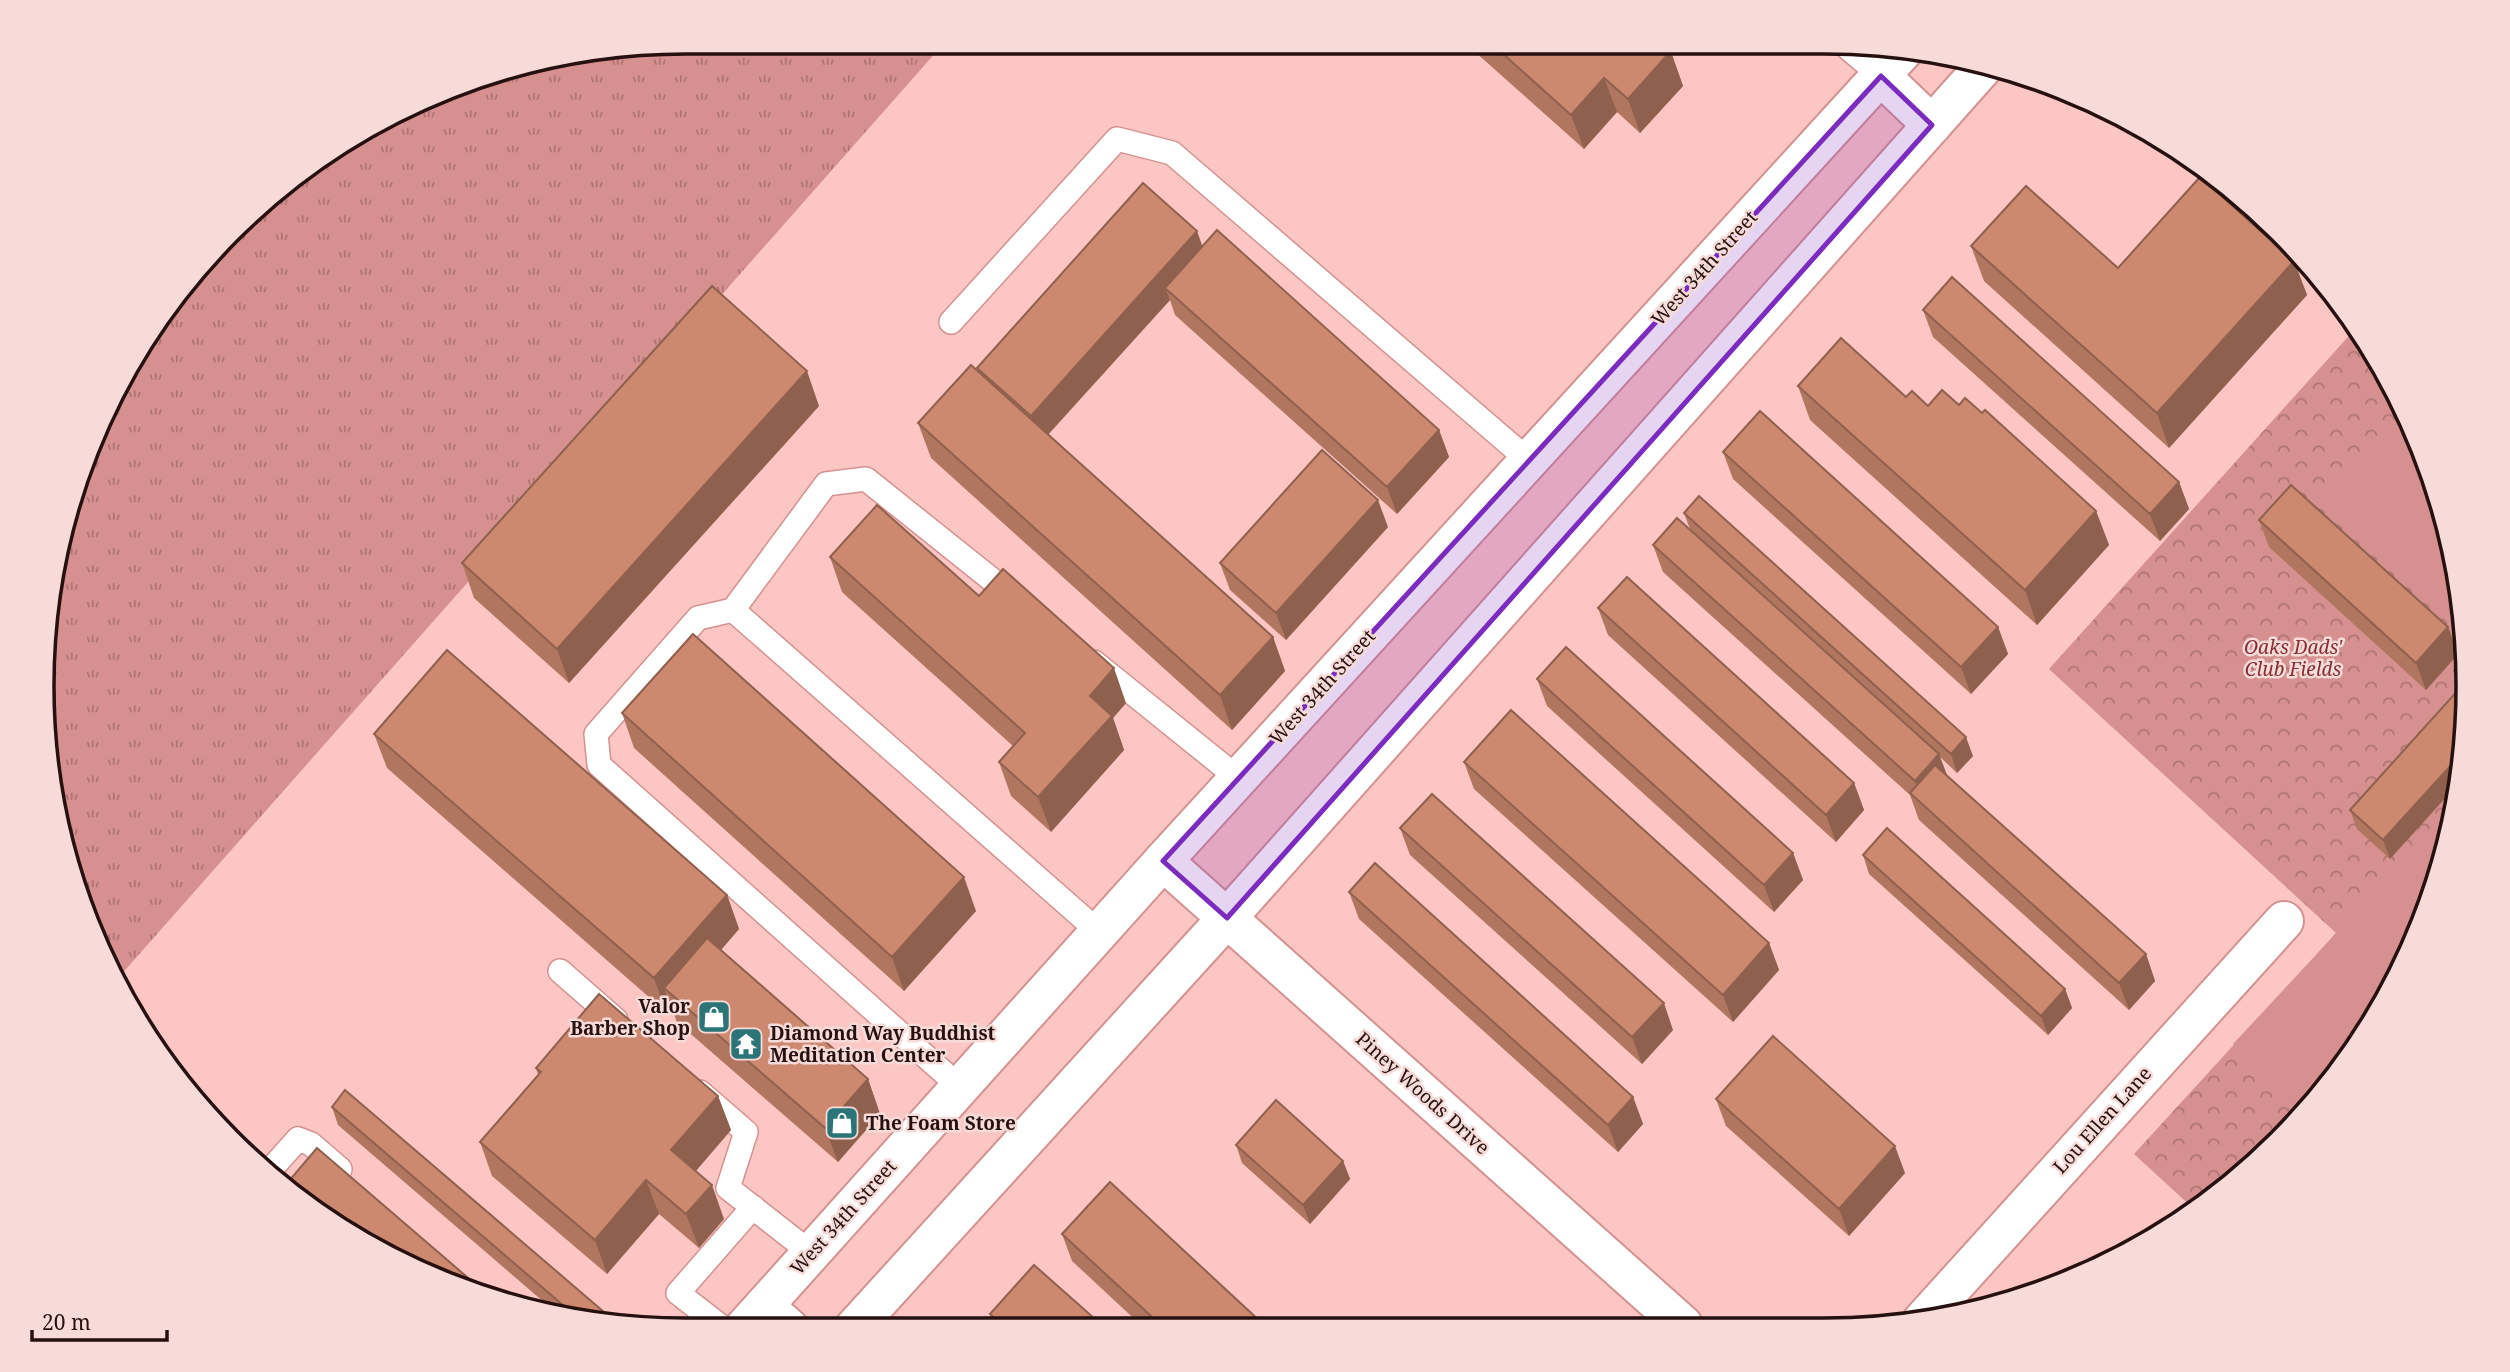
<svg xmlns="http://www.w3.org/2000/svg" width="2510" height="1372" font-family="'Noto Serif',serif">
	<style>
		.grass { fill: url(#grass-tufts) }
		.forest { fill: url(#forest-crowns) }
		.pitch { fill: #d6908f }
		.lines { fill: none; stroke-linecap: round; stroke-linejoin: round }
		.service-casing { stroke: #d39291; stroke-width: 26 }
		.minor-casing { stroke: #d39291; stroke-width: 42 }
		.secondary-casing { stroke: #d39291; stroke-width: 42 }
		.service { stroke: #fff; stroke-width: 23 }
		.minor { stroke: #fff; stroke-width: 38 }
		.secondary { stroke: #fff; stroke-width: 38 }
		.wall { fill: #b07660 }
		.shaded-wall { fill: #90604e }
		.building { fill: #cd8970; stroke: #90604e; stroke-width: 2 }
		.marked { fill: #7b2cbf; fill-opacity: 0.2; stroke: #7b2cbf; stroke-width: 5; stroke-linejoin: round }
		.labels { text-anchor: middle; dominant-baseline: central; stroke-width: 5; stroke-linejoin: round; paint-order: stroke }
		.street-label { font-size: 19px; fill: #271010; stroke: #f7dbd9 }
		.park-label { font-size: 19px; font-style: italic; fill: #862e32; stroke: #f7dbd9 }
		.poi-label { font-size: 19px; font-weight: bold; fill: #271010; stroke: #f7dbd9; text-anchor: start }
		.rim { fill: none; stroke: #271010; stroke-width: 3.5 }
	</style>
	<defs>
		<pattern id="grass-tufts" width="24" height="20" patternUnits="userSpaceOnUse" patternTransform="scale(1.75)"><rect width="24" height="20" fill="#d6908f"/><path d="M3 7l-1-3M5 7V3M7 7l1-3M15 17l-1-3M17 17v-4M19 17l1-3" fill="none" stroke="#ae7473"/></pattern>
		<pattern id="forest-crowns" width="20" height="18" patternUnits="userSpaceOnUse" patternTransform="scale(1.75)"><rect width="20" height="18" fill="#d6908f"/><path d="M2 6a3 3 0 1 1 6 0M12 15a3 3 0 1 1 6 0" fill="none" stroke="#ae7473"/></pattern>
	</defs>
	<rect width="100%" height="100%" fill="#fcc6c4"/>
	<polygon class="grass" points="686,42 945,42 119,977 91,933 43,729 64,520 150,329 294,175 479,76"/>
	<polygon class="forest" points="2356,328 2401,401 2446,519 2467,643 2463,770 2434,893 2382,1008 2308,1111 2195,1210 2134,1154 2336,933 2049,669"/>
	<g class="pitch">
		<polygon points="2405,410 2446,519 2462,615 2432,600 2324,503"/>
		<polygon points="2455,803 2443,856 2424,839"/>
		<polygon points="2417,847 2440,868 2434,893 2382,1008 2304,1115 2247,1067 2233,1044"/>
	</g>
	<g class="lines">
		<defs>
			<g id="service">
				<polyline points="1842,43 1881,76"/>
				<polyline points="951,322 1117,139 1172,153 1528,460"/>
				<polyline points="733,610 826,484 866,479 1016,599"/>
				<polyline points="1094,662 1238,778"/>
				<polyline points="560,971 616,1020"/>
				<polyline points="960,1087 599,765 596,734 698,618 733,610 1099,932"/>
				<polyline points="700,1092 746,1132 728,1188 811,1253"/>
				<polyline points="272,1168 298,1139 311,1144 340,1169"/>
				<polyline points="723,1328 678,1293 753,1207"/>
			</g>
			<g id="minor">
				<polyline points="1163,861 1683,1325"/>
				<polyline points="1922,1321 2284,921"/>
			</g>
			<g id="secondary">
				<polyline points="1881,76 1932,125"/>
				<polyline points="764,1306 789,1328"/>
				<polyline points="744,1328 1163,861 1904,50"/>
				<polyline points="854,1328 1227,918 1987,63"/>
			</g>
		</defs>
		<use href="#service" class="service-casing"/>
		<use href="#minor" class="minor-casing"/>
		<use href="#secondary" class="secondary-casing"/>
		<use href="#service" class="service"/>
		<use href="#minor" class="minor"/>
		<use href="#secondary" class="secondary"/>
	</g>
	<g class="wall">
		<polygon points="1465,43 1679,43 1671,52 1683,86 1640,133 1617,112 1584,149"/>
		<polygon points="1971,246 2118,268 2294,261 2307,295 2169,448 1984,281"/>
		<polygon points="1202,247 1439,430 1449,457 1397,514 1175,315 1170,300 1048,435 1273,637 1285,671 1232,730 931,458 918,423 979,372 977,368"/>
		<polygon points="1923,310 2179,482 2189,509 2160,541 1933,337"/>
		<polygon points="1798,386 1906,397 1928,406 1959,405 2096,511 2109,545 2037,625 1810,420"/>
		<polygon points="819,406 569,683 474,598 462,563"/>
		<polygon points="1723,452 1998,627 2008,654 1971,694 1733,479"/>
		<polygon points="1684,513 1973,756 1957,773 1940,757 1947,775 2146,954 2155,981 2129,1010 1919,820 1910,795 1663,572 1653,545 1690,529"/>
		<polygon points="2259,520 2448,627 2458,654 2426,690 2269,547"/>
		<polygon points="1388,527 1286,640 1230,590 1220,563"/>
		<polygon points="830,557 979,596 1126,703 1113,718 1124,750 1051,832 1011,796 999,762 1013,746 842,592"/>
		<polygon points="1598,608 1854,783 1864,810 1836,842 1608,635"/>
		<polygon points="1537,679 1793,853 1803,880 1774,912 1547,706"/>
		<polygon points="2465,692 2390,859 2357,829 2350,810"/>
		<polygon points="622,713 976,911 904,991 634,748"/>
		<polygon points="374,734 727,895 739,929 721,950 868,1079 880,1114 838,1162 677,1022 671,1007 666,1012 387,768"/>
		<polygon points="1464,762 1769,943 1779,970 1733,1022 1474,789"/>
		<polygon points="1400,828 1673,1030 1642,1064 1410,855"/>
		<polygon points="1863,855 2065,989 2072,1008 2048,1035 1869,874"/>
		<polygon points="1349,892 1633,1097 1643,1124 1618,1152 1359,919"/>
		<polygon points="536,1068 718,1096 731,1130 695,1171 724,1219 699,1248 659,1214 607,1274 492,1176 480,1142 538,1075"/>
		<polygon points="1716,1099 1905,1173 1849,1236 1726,1126"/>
		<polygon points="332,1107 613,1323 559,1315 338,1125"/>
		<polygon points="1236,1145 1343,1161 1350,1179 1310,1224 1242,1163"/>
		<polygon points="1062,1234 1263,1324 1264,1327 1143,1327 1072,1261"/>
		<polygon points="990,1314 1004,1327 994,1327"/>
	</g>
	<g class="shaded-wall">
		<polygon points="1652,43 1679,43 1671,52 1683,86 1640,133 1628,99"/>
		<polygon points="1604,78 1617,112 1584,149 1571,115"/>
		<polygon points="1197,231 1207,259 1165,288 1170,300 1040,443 1031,416"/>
		<polygon points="2294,261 2307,295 2169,448 2157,413"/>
		<polygon points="807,371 819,406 569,683 557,649"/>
		<polygon points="1439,430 1449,457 1397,514 1387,487"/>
		<polygon points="2179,482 2189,509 2160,541 2150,514"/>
		<polygon points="1378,500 1388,527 1286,640 1276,613"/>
		<polygon points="2096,511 2109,545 2037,625 2025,590"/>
		<polygon points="1998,627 2008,654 1971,694 1961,667"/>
		<polygon points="2448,627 2458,654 2426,690 2416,663"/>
		<polygon points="1273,637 1285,671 1232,730 1220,695"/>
		<polygon points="1114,668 1126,703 1113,718 1124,750 1051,832 1038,797 1090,696"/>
		<polygon points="1966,737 1973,756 1957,773 1951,754"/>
		<polygon points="2463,752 2463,770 2460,782 2390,859 2383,840"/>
		<polygon points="1939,754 1949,781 1924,806 1915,781"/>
		<polygon points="1854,783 1864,810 1836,842 1826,815"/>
		<polygon points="1793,853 1803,880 1774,912 1764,885"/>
		<polygon points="964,877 976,911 904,991 892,957"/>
		<polygon points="727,895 739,929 678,999 664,988 671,1007 666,1012 654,978"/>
		<polygon points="1769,943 1779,970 1733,1022 1723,995"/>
		<polygon points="2146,954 2155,981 2129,1010 2119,983"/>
		<polygon points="2065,989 2072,1008 2048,1035 2041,1016"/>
		<polygon points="1664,1003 1673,1030 1642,1064 1632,1037"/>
		<polygon points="868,1079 880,1114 838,1162 825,1128"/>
		<polygon points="718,1096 731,1130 684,1185 671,1150"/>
		<polygon points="1633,1097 1643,1124 1618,1152 1608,1125"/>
		<polygon points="1895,1146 1905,1173 1849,1236 1839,1209"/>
		<polygon points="1343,1161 1350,1179 1310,1224 1303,1205"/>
		<polygon points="646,1180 659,1214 607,1274 595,1240"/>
		<polygon points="712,1185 724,1219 699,1248 686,1214"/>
	</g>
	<g class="building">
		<polygon points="1491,43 1661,43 1671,51 1628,99 1604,78 1571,115"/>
		<polygon points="2200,177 2294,261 2157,413 1971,246 2026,186 2118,268"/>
		<polygon points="1143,183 1197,231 1031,416 977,368"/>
		<polygon points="1217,230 1439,430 1387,487 1165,288"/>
		<polygon points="1952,277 2179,482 2150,514 1923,310"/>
		<polygon points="712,286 807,371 557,649 462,563"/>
		<polygon points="1841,338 1906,397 1912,391 1928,406 1942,390 1959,405 1965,398 1982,413 1985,410 2096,511 2025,590 1798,386"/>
		<polygon points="971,365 1273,637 1220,695 918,423"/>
		<polygon points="1760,411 1998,627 1961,667 1723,452"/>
		<polygon points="1322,450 1378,500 1276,613 1220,563"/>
		<polygon points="2291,485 2448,627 2416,663 2259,520"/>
		<polygon points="1699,496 1966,737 1951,754 1684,513"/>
		<polygon points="877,505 979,596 1003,569 1114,668 1090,696 1112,716 1038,797 999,762 1025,733 830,557"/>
		<polygon points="1677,518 1939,754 1915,781 1653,545"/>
		<polygon points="1627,577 1854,783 1826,815 1598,608"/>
		<polygon points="693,634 964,877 892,957 622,713"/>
		<polygon points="1566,647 1793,853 1764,885 1537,679"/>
		<polygon points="447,650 727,895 654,978 374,734"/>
		<polygon points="2460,688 2465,692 2463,752 2383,840 2350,810"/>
		<polygon points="1511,710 1769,943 1723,995 1464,762"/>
		<polygon points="1935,765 2146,954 2119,983 1910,793"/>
		<polygon points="1432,794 1664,1003 1632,1037 1400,828"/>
		<polygon points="1887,828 2065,989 2041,1016 1863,855"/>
		<polygon points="1375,863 1633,1097 1608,1125 1349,892"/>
		<polygon points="707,938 868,1079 825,1128 664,988"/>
		<polygon points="599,994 718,1096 671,1150 712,1185 686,1214 646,1180 595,1240 480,1142 541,1072 536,1068"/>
		<polygon points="1773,1036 1895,1146 1839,1209 1716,1099"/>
		<polygon points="345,1090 611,1318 607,1322 578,1318 332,1107"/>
		<polygon points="1276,1100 1343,1161 1303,1205 1236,1145"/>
		<polygon points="317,1148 488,1295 364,1244 288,1182"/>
		<polygon points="1110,1182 1263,1324 1261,1327 1163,1327 1062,1234"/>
		<polygon points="1034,1265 1104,1327 1004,1327 990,1314"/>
	</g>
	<path class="marked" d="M1881,76L1932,125L1227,918L1163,861Z"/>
	<defs>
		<symbol id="shop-square" viewBox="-11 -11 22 22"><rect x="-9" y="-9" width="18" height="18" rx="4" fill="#2b7579" stroke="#f7dbd9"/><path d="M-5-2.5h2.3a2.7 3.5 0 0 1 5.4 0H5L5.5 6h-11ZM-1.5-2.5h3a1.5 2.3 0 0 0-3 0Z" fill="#fff"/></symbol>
		<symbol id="temple-square" viewBox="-11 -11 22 22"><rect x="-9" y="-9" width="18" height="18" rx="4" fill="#2b7579" stroke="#f7dbd9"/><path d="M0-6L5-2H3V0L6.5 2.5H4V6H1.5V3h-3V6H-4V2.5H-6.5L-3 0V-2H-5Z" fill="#fff"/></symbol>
	</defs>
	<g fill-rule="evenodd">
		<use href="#shop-square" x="695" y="998" width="38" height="38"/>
		<use href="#temple-square" x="727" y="1025" width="38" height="38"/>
		<use href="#shop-square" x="823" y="1104" width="38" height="38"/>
	</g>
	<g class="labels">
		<g class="street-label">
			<text transform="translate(1704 268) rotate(-48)">West 34th Street</text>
			<text transform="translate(1322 687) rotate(-48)">West 34th Street</text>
			<text transform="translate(1423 1093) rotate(42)">Piney Woods Drive</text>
			<text transform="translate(2102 1120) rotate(-48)">Lou Ellen Lane</text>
			<text transform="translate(843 1217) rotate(-48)">West 34th Street</text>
		</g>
		<g class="park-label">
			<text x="2293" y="647">Oaks Dads'<tspan x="2293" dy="22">Club Fields</tspan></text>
		</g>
		<g class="poi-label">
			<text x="690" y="1006" text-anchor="end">Valor<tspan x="690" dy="22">Barber Shop</tspan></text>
			<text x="770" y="1033">Diamond Way Buddhist<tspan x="770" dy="22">Meditation Center</tspan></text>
			<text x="866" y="1123">The Foam Store</text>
		</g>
	</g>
	<path d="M0 0H2510V1372H0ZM686 54H1824A632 632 0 0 1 2456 686V686A632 632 0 0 1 1824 1318H686A632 632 0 0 1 54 686V686A632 632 0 0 1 686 54Z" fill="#f7dbd9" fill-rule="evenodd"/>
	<path class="rim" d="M686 54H1824A632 632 0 0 1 2456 686V686A632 632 0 0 1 1824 1318H686A632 632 0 0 1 54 686V686A632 632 0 0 1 686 54Z"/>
	<path d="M32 1330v10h135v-10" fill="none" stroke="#271010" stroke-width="3.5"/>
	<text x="42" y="1330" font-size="21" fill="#271010" stroke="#f7dbd9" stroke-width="5" paint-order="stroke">20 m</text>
</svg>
